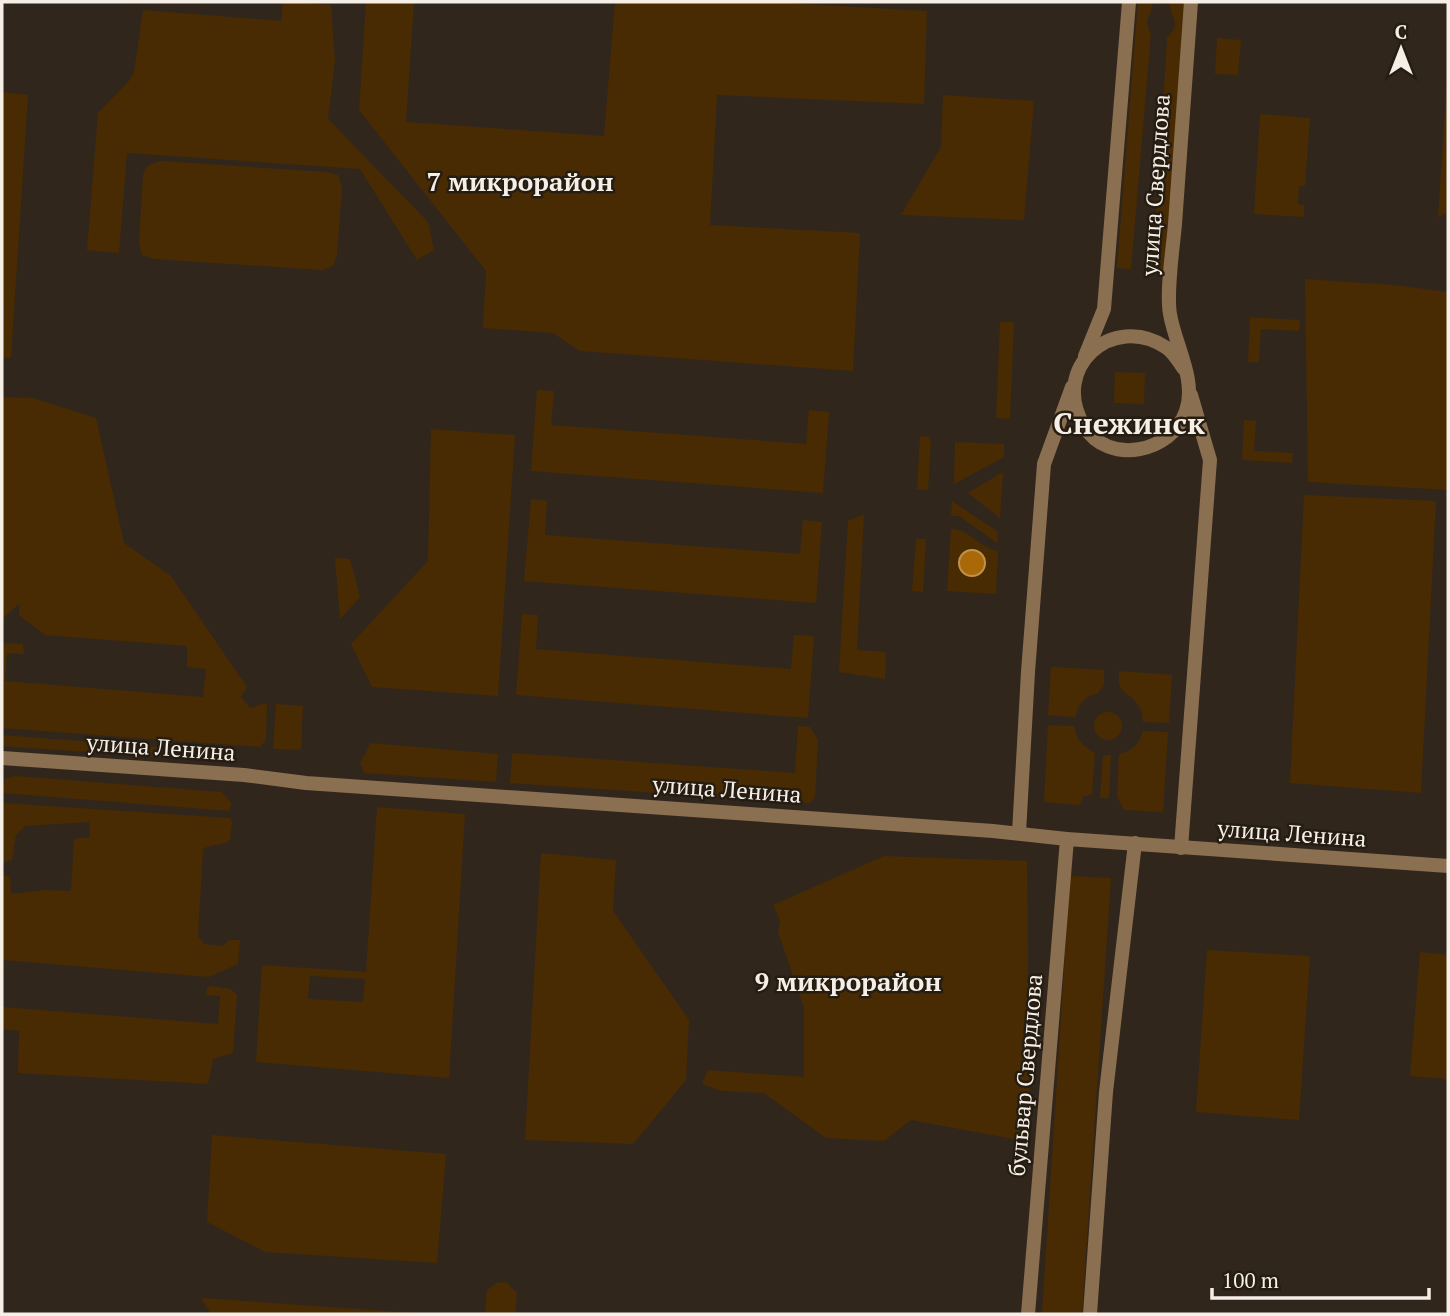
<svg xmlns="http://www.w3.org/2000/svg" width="1450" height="1316" font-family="'PT Serif',serif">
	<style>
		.green { fill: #492b03; fill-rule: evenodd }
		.water { fill: #a96909; stroke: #c0914c; stroke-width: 2 }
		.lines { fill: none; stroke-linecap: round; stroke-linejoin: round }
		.tertiary { stroke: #8b6f51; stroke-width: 14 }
		.labels { text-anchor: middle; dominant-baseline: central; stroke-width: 5; stroke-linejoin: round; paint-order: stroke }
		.street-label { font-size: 23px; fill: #f6efe8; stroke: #261d12 }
		.quarter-label { font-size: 26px; font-weight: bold; fill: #f6efe8; stroke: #261d12 }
		.district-label { font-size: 30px; font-weight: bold; fill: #f6efe8; stroke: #261d12 }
	</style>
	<rect width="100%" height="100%" fill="#30261c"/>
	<g class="green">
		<polygon points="283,2 331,5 335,61 328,119 428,222 434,250 417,260 360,169 127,153 119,253 87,250 98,113 129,81 134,72 143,10 281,21"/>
		<polygon points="366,2 414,2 406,122 604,136 615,2 767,2 927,11 924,104 717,95 710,225 860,233 853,371 580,351 553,333 483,328 486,271 359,110"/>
		<path d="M1138,2H1153C1152,17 1142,17 1151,34L1131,269L1117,268Z"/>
		<path d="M1170,2H1185L1166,271L1153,270L1167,38C1184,19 1169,21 1170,2Z"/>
		<polygon points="1217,38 1241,40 1238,75 1215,74"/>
		<polygon points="1448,64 1448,212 1438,217"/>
		<polygon points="2,92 28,95 11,358 2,357"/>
		<polygon points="943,95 1034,101 1024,220 901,215 941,147"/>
		<polygon points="1260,114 1310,118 1305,186 1299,186 1298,204 1304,205 1304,217 1254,214"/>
		<polygon points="161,161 326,172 338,175 342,187 337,256 333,266 323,270 154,259 142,255 139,243 143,175 148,165"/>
		<polygon points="1305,279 1393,285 1448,292 1448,490 1308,482"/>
		<polygon points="1250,317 1300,320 1299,331 1261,329 1259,362 1248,362"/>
		<polygon points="1000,322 1014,322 1010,419 996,418"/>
		<polygon points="1115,372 1145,373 1144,404 1114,403"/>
		<polygon points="537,390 554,391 551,425 806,444 809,410 829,412 823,493 531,471"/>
		<polygon points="2,397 33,398 96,418 124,543 171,576 247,687 241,697 250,708 262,704 267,704 266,740 260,747 2,728 2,643 23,644 24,654 7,653 5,681 203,697 206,669 187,667 187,646 45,635 19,615 19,604 2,619"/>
		<polygon points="1244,420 1256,421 1254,451 1293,453 1292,463 1242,460"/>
		<polygon points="431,429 515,435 498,696 372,687 351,644 428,561"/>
		<polygon points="920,436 928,437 931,441 928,490 917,489"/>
		<polygon points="955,442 1004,444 1004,457 954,484"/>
		<polygon points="1003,472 1000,518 968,493"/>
		<polygon points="1304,495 1436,501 1421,793 1290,783"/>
		<polygon points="531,499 547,501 545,535 800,554 803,520 822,522 816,603 524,581"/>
		<polygon points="952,501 998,532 997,543 959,516 951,516"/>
		<polygon points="864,514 857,650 886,652 885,679 839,672 848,521"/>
		<path d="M951,529C970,529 979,548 998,551L996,594L947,591Z"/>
		<polygon points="916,539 926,539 923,592 912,591"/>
		<polygon points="335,558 350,559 360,597 340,619"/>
		<polygon points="522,614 538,615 536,649 791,669 794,635 814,636 808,718 516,695"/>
		<polygon points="1051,667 1104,670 1104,684 1098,693 1087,697 1079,706 1075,717 1048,715"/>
		<path d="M1119,671L1172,675L1169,723L1143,722C1142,716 1142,709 1138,705C1127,688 1117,697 1119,671Z"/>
		<polygon points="276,704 303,706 301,750 273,749"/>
		<circle cx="1108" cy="726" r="14"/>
		<path d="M1048,725L1074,726C1077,740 1082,746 1095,753L1092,795L1084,796L1079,805L1044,802Z"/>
		<polygon points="798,726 810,727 818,740 815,797 810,803 510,783 512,753 795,773"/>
		<path d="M1143,731L1168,732L1163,812L1124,810L1117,796L1119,754C1133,750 1139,745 1143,731Z"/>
		<polygon points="2,735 207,751 206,756 198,760 2,746"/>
		<polygon points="371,743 498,754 496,782 364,773 360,763"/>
		<polygon points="1103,755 1111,755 1109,798 1100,798"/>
		<polygon points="15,776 222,792 231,803 230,811 2,793 5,779"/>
		<path d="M2,803L230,818L232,822L230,840C222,847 212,843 203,849L198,936L204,944L223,946L229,940H240L238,964L209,977L2,960V874L10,877L11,894L44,890L71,891L74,839L90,837L89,822L25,826L16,835L12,860L2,863Z"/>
		<path d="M377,807L465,814L449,1078L256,1062L262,965L366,972ZM310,976L365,979L363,1002L308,999Z"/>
		<polygon points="541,853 616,860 613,911 689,1020 686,1080 633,1144 525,1140"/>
		<polygon points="884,856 1027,861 1030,1142 911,1120 884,1141 826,1138 764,1093 722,1091 702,1084 708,1070 804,1077 804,1008 778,932 780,921 773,905"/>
		<polygon points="1070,876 1111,878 1082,1314 1042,1314"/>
		<polygon points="1207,950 1310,956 1299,1120 1196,1112"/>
		<polygon points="1420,952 1448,955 1448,1079 1410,1076"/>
		<polygon points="211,986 230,989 237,995 233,1053 213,1059 208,1084 18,1073 19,1031 2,1029 2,1007 218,1024 220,996 206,995 207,988"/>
		<polygon points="212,1135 446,1154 437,1263 265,1252 207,1222"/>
		<polygon points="506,1282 517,1293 515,1314 485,1314 487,1290 497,1283"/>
		<polygon points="201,1298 430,1314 211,1314"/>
	</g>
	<circle class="water" cx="972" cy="563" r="13"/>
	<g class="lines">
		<g class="tertiary">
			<polyline points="1085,356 1104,309 1129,2"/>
			<path d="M1184,369C1179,362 1174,353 1167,348C1112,311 1049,369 1084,426C1108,466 1172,453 1186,411C1197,380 1175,345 1170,314C1166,292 1173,248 1175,224C1180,150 1185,76 1191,2"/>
			<polyline points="2,758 244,775 306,783 993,831 1067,839 1448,866"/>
			<polyline points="1019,833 1028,672 1044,464 1072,387"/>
			<polyline points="1181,848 1210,460 1191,395"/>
			<polyline points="1028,1314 1067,839"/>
			<polyline points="1090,1314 1106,1092 1135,843"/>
		</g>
	</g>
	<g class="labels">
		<g class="street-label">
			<text transform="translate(1155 185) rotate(-86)">улица Свердлова</text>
			<text transform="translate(161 747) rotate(4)">улица Ленина</text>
			<text transform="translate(727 789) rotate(4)">улица Ленина</text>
			<text transform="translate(1292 833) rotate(4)">улица Ленина</text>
			<text transform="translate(1025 1075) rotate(-85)">бульвар Свердлова</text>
		</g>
		<g class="quarter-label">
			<text x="520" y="181">7 микрорайон</text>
			<text x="848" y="981">9 микрорайон</text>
		</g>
		<g class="district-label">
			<text x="1129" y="423">Снежинск</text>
		</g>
	</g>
	<rect width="1450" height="1316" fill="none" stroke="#f6efe8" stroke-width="7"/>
	<g transform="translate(1401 49)" stroke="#261d12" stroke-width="5" paint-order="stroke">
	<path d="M0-5L12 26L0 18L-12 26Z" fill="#f6efe8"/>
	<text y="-10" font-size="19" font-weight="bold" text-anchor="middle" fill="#f6efe8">С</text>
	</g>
	<path d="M1212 1288v10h217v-10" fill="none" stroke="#f6efe8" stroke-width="3.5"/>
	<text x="1222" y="1288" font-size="21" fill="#f6efe8" stroke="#261d12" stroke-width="5" paint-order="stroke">100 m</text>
</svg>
